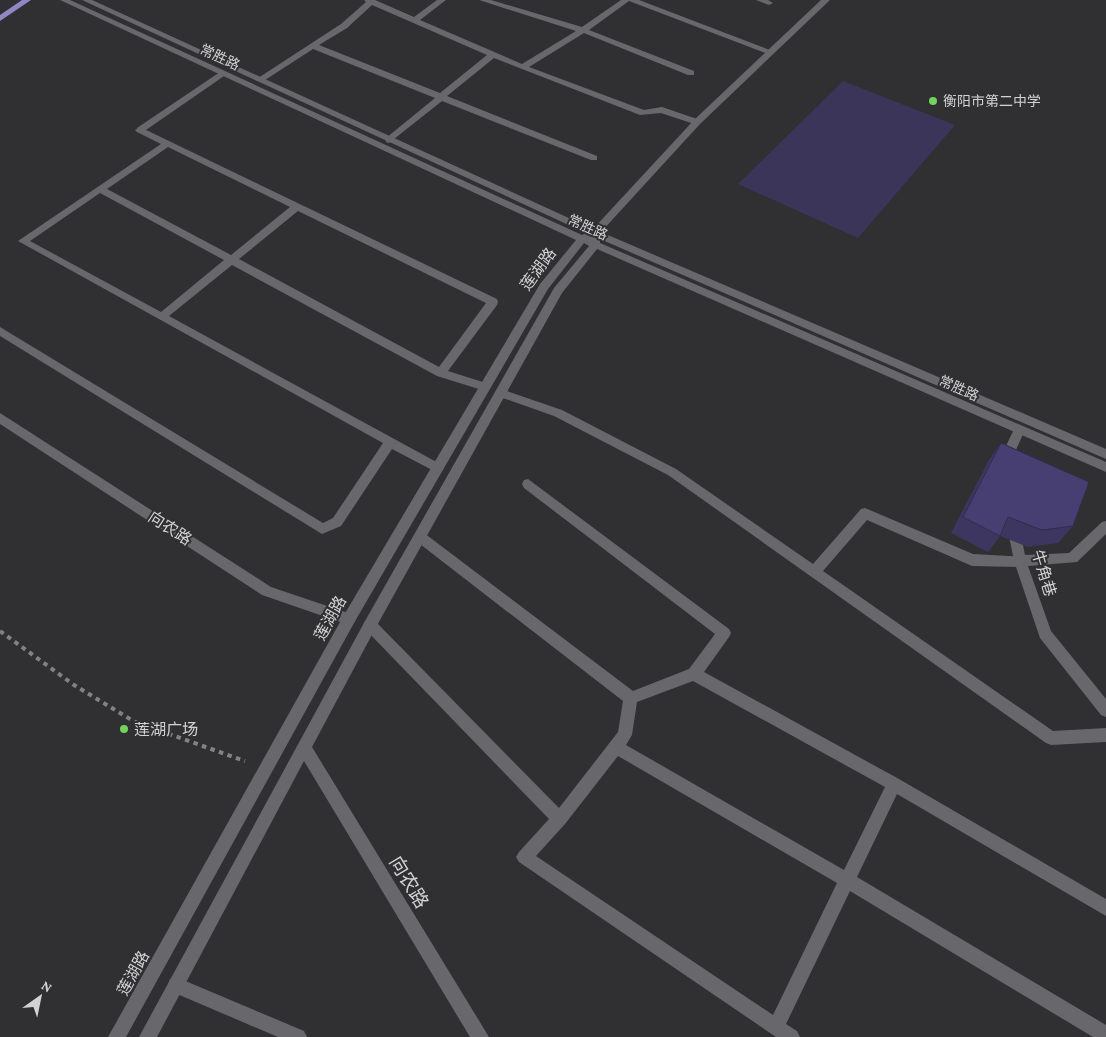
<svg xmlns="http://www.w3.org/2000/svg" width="1106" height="1037" font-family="'Crimson Pro','Noto Sans SC',serif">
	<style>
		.green { fill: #3a3559 }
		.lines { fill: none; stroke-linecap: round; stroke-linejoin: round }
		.path { stroke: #828285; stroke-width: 4; stroke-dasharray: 4.5 4.5; stroke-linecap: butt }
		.lane { fill: #68676b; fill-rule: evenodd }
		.street { fill: #68676b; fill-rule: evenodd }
		.secondary { fill: #68676b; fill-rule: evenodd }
		.primary { fill: #9086c3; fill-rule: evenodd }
		.wall { fill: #3d3661 }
		.building { fill: #473f71; stroke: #322c4f }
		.poi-dot { fill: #74d25c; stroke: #303033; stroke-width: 2 }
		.labels { text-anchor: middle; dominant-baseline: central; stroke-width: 4; stroke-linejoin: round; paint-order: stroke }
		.far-street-label { font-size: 14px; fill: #d2d2d4; stroke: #303033 }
		.far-poi-label { font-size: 14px; fill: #d2d2d4; stroke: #303033; text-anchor: start }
		.street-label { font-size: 16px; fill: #d2d2d4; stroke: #303033 }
		.poi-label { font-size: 16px; fill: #d2d2d4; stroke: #303033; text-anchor: start }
		.near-street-label { font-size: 19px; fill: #d2d2d4; stroke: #303033 }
	</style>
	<rect width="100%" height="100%" fill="#303033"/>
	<polygon class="green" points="843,81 955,125 858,238 738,184"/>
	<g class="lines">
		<polyline class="path" points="0,631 74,685 135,722 245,761"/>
		<g class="lane">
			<polygon points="220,72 227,74 143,132 137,132 137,128"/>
			<polygon points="1019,425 1025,430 1010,463 1008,466 1000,466 998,463 1015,427"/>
			<polygon points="1013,521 1017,522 1019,526 1025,555 1069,553 1102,522 1106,521 1106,534 1077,562 1028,566 1051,631 1106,699 1106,717 1101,715 1040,638 1014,561 1007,526 1009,522"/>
			<polygon points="176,977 304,1031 307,1037 278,1037 170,991 168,985 170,979"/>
		</g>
		<g class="street">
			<path d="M364,0H375L414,17L437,0H446L420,20L522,64L576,31L479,0H491L582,27L621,0H639L775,52L768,54L629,1L589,30L694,71V75H688L584,33L529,67L644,110L662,107L700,120V124H694L661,113L640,115L494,58L447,96L597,156V160H591L442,101L389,143L386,142V138L435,98L313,49L262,82L255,80L341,24L366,2ZM372,5L487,55L440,93L319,45L347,28Z"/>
			<polygon points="756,0 768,0 773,3 769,5"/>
			<path d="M140,127L497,299L498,302L497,305L448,371L489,384L491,387L489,390L485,391L437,376L232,265L169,316L442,465L444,468L442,471H434L392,449L341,526L322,534L0,336V327L323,523L333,518L383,443L18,241L161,144L137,132L135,130ZM168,147L290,207L231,255L107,189ZM100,193L224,260L161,312L30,241ZM298,211L486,303L439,367L239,259Z"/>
			<polygon points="501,389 562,410 676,469 813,564 861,509 865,508 973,554 1025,557 1026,561 1025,565 1020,567 972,566 867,520 823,571 1053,731 1106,728 1106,742 1051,745 1046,743 668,475 554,416 497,396 495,393 497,390"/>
			<polygon points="0,413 271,587 354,615 356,619 354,623 349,625 262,595 0,424"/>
			<path d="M528,479L729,629L731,633L729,637L704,672L899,779L1106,899V916L897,794L857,877L1106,1025V1037H1093L850,891L786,1024L797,1031L800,1037H776L519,862L516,857L519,852L549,819L365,629L363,625L365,621L370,619L375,621L559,808L618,732L623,701L416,541L414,537L416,533L420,532L424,533L633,691L689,669L715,634L524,488L522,484L524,480ZM693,681L885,787L844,870L626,745L632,735L637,702ZM618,756L837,883L773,1015L536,856L565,824Z"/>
		</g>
		<polygon class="secondary" points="60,0 70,0 582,235 586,233 82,0 92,0 593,229 694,120 821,0 830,0 700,124 601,232 1106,449 1106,459 600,239 600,243 1106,462 1106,472 597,249 562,293 375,629 312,747 489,1037 470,1037 304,761 157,1037 139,1037 365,621 554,288 589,246 584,243 548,289 354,623 126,1037 108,1037 344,615 540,284 576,240"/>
		<polygon class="primary" points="22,0 31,0 0,21 0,15"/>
	</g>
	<polygon class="wall" points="1001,443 1073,526 1058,543 1028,547 1000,536 988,552 951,533 989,460"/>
	<polygon class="building" points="1001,443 1089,482 1073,526 1042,530 1008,517 1000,536 963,517"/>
	<g class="poi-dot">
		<circle cx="933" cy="101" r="5"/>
		<circle cx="124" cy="729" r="5"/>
	</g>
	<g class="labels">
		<g class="far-street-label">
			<text transform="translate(220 57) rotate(25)">常胜路</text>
			<text transform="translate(588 227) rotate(24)">常胜路</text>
			<text transform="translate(959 388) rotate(24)">常胜路</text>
		</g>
		<g class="far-poi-label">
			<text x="943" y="101">衡阳市第二中学</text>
		</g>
		<g class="street-label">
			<text transform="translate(538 269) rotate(-54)">莲湖路</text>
			<text transform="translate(170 528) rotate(33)">向农路</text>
			<text transform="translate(1044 573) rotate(73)">牛角巷</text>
			<text transform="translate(330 618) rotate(-61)">莲湖路</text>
			<text transform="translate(133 973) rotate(-61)">莲湖路</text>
		</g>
		<g class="poi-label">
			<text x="134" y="729">莲湖广场</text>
		</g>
		<g class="near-street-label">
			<text transform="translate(409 882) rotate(59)">向农路</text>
		</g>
	</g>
	<g transform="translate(40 997) rotate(33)" stroke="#303033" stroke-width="4" paint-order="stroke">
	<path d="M0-4L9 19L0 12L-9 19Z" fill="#d2d2d4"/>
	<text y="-8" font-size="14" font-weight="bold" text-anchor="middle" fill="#d2d2d4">N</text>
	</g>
</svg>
